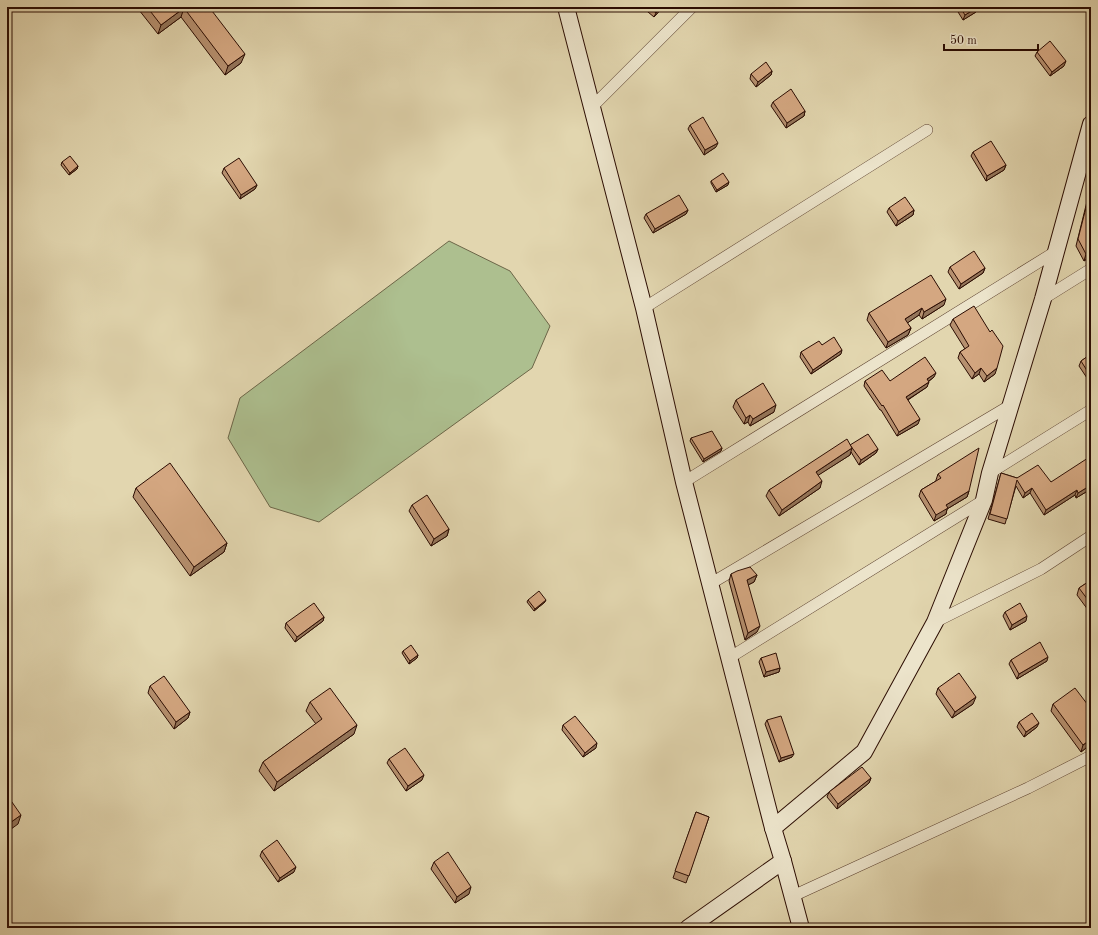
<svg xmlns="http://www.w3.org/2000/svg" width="1098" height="935" font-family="'Old Standard TT',serif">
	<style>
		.green { fill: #adbf8f; stroke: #6c6648 }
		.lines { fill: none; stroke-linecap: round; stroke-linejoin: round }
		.street-casing { stroke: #593e2d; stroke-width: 12 }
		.secondary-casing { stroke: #2b0c02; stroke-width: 18 }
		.street { stroke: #ece4cb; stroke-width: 11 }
		.secondary { stroke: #ece4cb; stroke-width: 16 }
		.wall { fill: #b6906f; stroke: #2b0c02 }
		.shaded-wall { fill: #94755a; stroke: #2b0c02 }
		.building { fill: #d4a781; stroke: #2b0c02 }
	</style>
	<rect width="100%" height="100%" fill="#e2d6af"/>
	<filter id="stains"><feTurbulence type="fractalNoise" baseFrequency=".005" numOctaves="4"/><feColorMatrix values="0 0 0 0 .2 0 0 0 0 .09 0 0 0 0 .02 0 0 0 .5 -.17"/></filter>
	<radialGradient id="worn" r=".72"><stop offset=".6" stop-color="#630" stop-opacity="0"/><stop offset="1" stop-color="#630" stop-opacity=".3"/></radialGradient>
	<polygon class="green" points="449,241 510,271 550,326 532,368 319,522 270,507 228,438 240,398"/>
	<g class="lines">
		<defs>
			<g id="street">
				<polyline points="593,106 692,7"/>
				<polyline points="1043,299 1091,269"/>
				<polyline points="644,308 927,130"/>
				<polyline points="990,473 1091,410"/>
				<polyline points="684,482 1055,252"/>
				<polyline points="710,584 1011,405"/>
				<polyline points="935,622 1041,569 1091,536"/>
				<polyline points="729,658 984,500"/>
				<polyline points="793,896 1028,788 1091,756"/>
			</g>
			<g id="secondary">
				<polyline points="566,7 644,308 684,482 773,828 783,861 801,928"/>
				<polyline points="773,828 864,752 935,622 984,500 990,473 1043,299 1091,124"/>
				<polyline points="688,928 783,861"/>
			</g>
		</defs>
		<use href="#street" class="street-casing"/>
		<use href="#secondary" class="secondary-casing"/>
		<use href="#street" class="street"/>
		<use href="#secondary" class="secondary"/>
	</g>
	<g class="wall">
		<polygon points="141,7 209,7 241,63 225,75 181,17 158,34 139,10"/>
		<polygon points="642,7 663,7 654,17"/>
		<polygon points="955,7 977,7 976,12 963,20"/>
		<polygon points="1037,52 1064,66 1050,76 1035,56"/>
		<polygon points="772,71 771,75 756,87 750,79 751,74"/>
		<polygon points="773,102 805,111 804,116 786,128 771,106"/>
		<polygon points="690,125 716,147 704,155 688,129"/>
		<polygon points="973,152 1006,165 1004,170 986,181 971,156"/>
		<polygon points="62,162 78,166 77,169 69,175 61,165"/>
		<polygon points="224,168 257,185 255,189 240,199 222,173"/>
		<polygon points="711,181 728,185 716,192 711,183"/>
		<polygon points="1091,185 1091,262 1088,258 1084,261 1076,246"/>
		<polygon points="889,208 914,210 913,215 896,226 887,212"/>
		<polygon points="688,210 686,214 653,233 644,218 646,214"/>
		<polygon points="950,267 985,268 983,273 959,289 948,272"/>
		<polygon points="944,305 922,319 919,315 907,323 911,328 908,335 886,348 867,320 869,313"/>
		<polygon points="953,319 995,374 984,382 979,374 972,379 958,358 960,352 965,349 950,325"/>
		<polygon points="822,345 841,354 811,374 800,357 801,352"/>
		<polygon points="1091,354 1091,384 1079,366 1081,361"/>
		<polygon points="934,377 928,382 927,387 908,400 918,424 897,436 881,410 880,410 864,386 865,381 890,381"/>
		<polygon points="736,400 774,412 750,426 748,422 744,424 733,407"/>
		<polygon points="1091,415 1091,424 1089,420"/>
		<polygon points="691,438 722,448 721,451 703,462 690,441"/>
		<polygon points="850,445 878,449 876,453 859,465 851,452 850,455 818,475 820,488 779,516 766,496 769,490"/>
		<polygon points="1001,473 1017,478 1051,482 1091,489 1076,498 1075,495 1044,515 1030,493 1023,498 1016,486 1005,524 988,519"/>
		<polygon points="938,474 969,491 967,497 947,509 946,514 934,521 919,496 921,490 936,481 936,480"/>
		<polygon points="136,488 227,543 224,552 190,576 133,497"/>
		<polygon points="412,505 449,529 447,536 431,546 409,511"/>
		<polygon points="731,574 757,575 754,582 748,585 757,632 745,640 729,581"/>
		<polygon points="1091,580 1091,614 1077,595 1079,588"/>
		<polygon points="528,600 545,602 534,611 527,602"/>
		<polygon points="1005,612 1026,621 1010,630 1003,616"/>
		<polygon points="324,617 323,621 295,642 285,628 286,623"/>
		<polygon points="403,651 418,655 417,658 409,664 402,653"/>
		<polygon points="761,658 780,668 779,672 764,677 759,662"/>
		<polygon points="1011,660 1047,661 1017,679 1009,664"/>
		<polygon points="150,686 190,712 188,718 174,729 148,693"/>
		<polygon points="938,688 973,704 952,718 936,694"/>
		<polygon points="310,702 354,734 274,791 259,771 263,762 316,724 306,711"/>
		<polygon points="1053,704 1091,709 1091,744 1081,752 1051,711"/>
		<polygon points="767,720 792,757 779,762 765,724"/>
		<polygon points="1019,722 1037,727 1024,737 1017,727"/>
		<polygon points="563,725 596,748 583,757 562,730"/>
		<polygon points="389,759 422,780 406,791 387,763"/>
		<polygon points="871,778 869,783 837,809 827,797 829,792"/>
		<polygon points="696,812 709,817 686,883 673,878"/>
		<polygon points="262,851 294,872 278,882 260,856"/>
		<polygon points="434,862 469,894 455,903 431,869"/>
	</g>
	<g class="shaded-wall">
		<polygon points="661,7 663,7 654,17 656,13"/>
		<polygon points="978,7 976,12 963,20 965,15"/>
		<polygon points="184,8 181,17 158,34 161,25"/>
		<polygon points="245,54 241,63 225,75 228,66"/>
		<polygon points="1066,61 1064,66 1050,76 1052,72"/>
		<polygon points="772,71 771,75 756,87 758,82"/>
		<polygon points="805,111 804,116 786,128 787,123"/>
		<polygon points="718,143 716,147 704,155 705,150"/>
		<polygon points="1006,165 1004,170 986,181 987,176"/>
		<polygon points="78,166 77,169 69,175 70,173"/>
		<polygon points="729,182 728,185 716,192 717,190"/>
		<polygon points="257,185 255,189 240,199 241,195"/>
		<polygon points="688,210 686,214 653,233 655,229"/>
		<polygon points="914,210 913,215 896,226 898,221"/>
		<polygon points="1091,252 1088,258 1084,261 1086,254"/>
		<polygon points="985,268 983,273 959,289 961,284"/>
		<polygon points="946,299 944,305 922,319 924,312"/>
		<polygon points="922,308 919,315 903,326 905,319"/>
		<polygon points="911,328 908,335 886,348 888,342"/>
		<polygon points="842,350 841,354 811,374 813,370"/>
		<polygon points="981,368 979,374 972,379 975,373"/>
		<polygon points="997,368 995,374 984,382 987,376"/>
		<polygon points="936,373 934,377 925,384 927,379"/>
		<polygon points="929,382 927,387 904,402 906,397"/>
		<polygon points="776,405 774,412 750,426 753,419"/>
		<polygon points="750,415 748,422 744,424 746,418"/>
		<polygon points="920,419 918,424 897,436 899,432"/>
		<polygon points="722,448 721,451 703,462 704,459"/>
		<polygon points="852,448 850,455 814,478 816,472"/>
		<polygon points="878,449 876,453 859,465 861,460"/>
		<polygon points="822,481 820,488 779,516 782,510"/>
		<polygon points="1091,485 1091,489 1076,498 1078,493"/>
		<polygon points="1032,488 1030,493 1023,498 1025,493"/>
		<polygon points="1077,490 1075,495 1044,515 1046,510"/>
		<polygon points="969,491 967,497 947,509 946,514 934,521 936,515 946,505"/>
		<polygon points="449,529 447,536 431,546 434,539"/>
		<polygon points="227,543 224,552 190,576 194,567"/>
		<polygon points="757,575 754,582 744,587 747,580"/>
		<polygon points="546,600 545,602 534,611 535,609"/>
		<polygon points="1027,616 1026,621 1010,630 1012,625"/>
		<polygon points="324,617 323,621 295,642 297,637"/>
		<polygon points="760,626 757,632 745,640 748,633"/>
		<polygon points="418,655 417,658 409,664 410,661"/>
		<polygon points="1048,657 1047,661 1017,679 1019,674"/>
		<polygon points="780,668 779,672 764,677 766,672"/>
		<polygon points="976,697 973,704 952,718 955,712"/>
		<polygon points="190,712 188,718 174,729 176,722"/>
		<polygon points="1039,723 1037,727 1024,737 1026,732"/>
		<polygon points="357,725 354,734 274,791 277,782"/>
		<polygon points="1091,739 1091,744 1081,752 1083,745"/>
		<polygon points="597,743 596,748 583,757 585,753"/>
		<polygon points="794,754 792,757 779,762 781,758"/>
		<polygon points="424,775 422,780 406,791 408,786"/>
		<polygon points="871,778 869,783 837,809 838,804"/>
		<polygon points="21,815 18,824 7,832 7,825"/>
		<polygon points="296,867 294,872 278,882 280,878"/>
		<polygon points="471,887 469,894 455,903 457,897"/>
	</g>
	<g class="building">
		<polygon points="147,7 209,7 245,54 228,66 184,8 161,25"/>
		<polygon points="649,7 661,7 656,13"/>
		<polygon points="960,7 978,7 965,15"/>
		<polygon points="1050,41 1066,61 1052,72 1037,52"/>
		<polygon points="766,62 772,71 758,82 751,74"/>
		<polygon points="791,89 805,111 787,123 773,102"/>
		<polygon points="703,117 718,143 705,150 690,125"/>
		<polygon points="991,141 1006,165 987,176 973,152"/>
		<polygon points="70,156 78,166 70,173 62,162"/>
		<polygon points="239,158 257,185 241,195 224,168"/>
		<polygon points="723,173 729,182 717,190 711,181"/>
		<polygon points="1091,188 1091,221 1090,222 1091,224 1091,252 1086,254 1078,239"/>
		<polygon points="679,195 688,210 655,229 646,214"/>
		<polygon points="905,197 914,210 898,221 889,208"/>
		<polygon points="974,251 985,268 961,284 950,267"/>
		<polygon points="931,275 946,299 924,312 922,308 905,319 911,328 888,342 869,313"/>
		<polygon points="974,306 990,332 992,330 1003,346 997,368 987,376 981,368 975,373 960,352 969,346 953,319"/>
		<polygon points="834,337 842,350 813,370 801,352 819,341 822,345"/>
		<polygon points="1091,354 1091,377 1081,361"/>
		<polygon points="925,357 936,373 927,379 929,382 906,397 920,419 899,432 883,405 882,406 865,381 882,370 890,381"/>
		<polygon points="763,383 776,405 753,419 750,415 746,418 736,400"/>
		<polygon points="712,431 722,448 704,459 691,438"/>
		<polygon points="868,434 878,449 861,460 850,445"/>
		<polygon points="847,439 852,448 816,472 822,481 782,510 769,490"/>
		<polygon points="979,448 969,491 946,505 948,508 936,515 921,490 941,478 938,474"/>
		<polygon points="1091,456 1091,485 1078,493 1077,490 1046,510 1032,488 1025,493 1017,480 1007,519 990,514 1001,473 1017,478 1038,465 1051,482"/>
		<polygon points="170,463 227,543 194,567 136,488"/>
		<polygon points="427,495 449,529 434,539 412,505"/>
		<polygon points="750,567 757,575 747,580 760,626 748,633 731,574 737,571"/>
		<polygon points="1091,580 1091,604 1079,588"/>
		<polygon points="539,591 546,600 535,609 528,600"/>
		<polygon points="314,603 324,617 297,637 286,623"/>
		<polygon points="1020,603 1027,616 1012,625 1005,612"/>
		<polygon points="1040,642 1048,657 1019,674 1011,660"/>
		<polygon points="411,645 418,655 410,661 403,651"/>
		<polygon points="776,653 780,668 766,672 761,658"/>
		<polygon points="959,673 976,697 955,712 938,688"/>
		<polygon points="164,676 190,712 176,722 150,686"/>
		<polygon points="330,688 357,725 277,782 263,762 322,719 310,702"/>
		<polygon points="1075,688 1091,709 1091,739 1083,745 1053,704"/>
		<polygon points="1032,713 1039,723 1026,732 1019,722"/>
		<polygon points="575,716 597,743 585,753 563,725"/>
		<polygon points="781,716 794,754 781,758 767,720"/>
		<polygon points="405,748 424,775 408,786 389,759"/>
		<polygon points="862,767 871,778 838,804 829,792"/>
		<polygon points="7,795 21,815 7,825"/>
		<polygon points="696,812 709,817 689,876 675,871"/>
		<polygon points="277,840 296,867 280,878 262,851"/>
		<polygon points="448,852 471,887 457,897 434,862"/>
	</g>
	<rect width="1098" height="935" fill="none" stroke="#e2d6af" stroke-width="24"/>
	<rect x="8" y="8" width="1082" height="919" fill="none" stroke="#2b0c02" stroke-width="2"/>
	<rect x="12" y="12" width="1074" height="911" fill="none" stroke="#2b0c02"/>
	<path d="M944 44v6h94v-6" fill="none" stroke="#2b0c02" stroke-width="2"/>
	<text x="950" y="44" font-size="12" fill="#2b0c02" stroke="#ece4cb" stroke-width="3" paint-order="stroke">50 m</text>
	<rect width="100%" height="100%" filter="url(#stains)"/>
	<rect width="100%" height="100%" fill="url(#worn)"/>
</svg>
